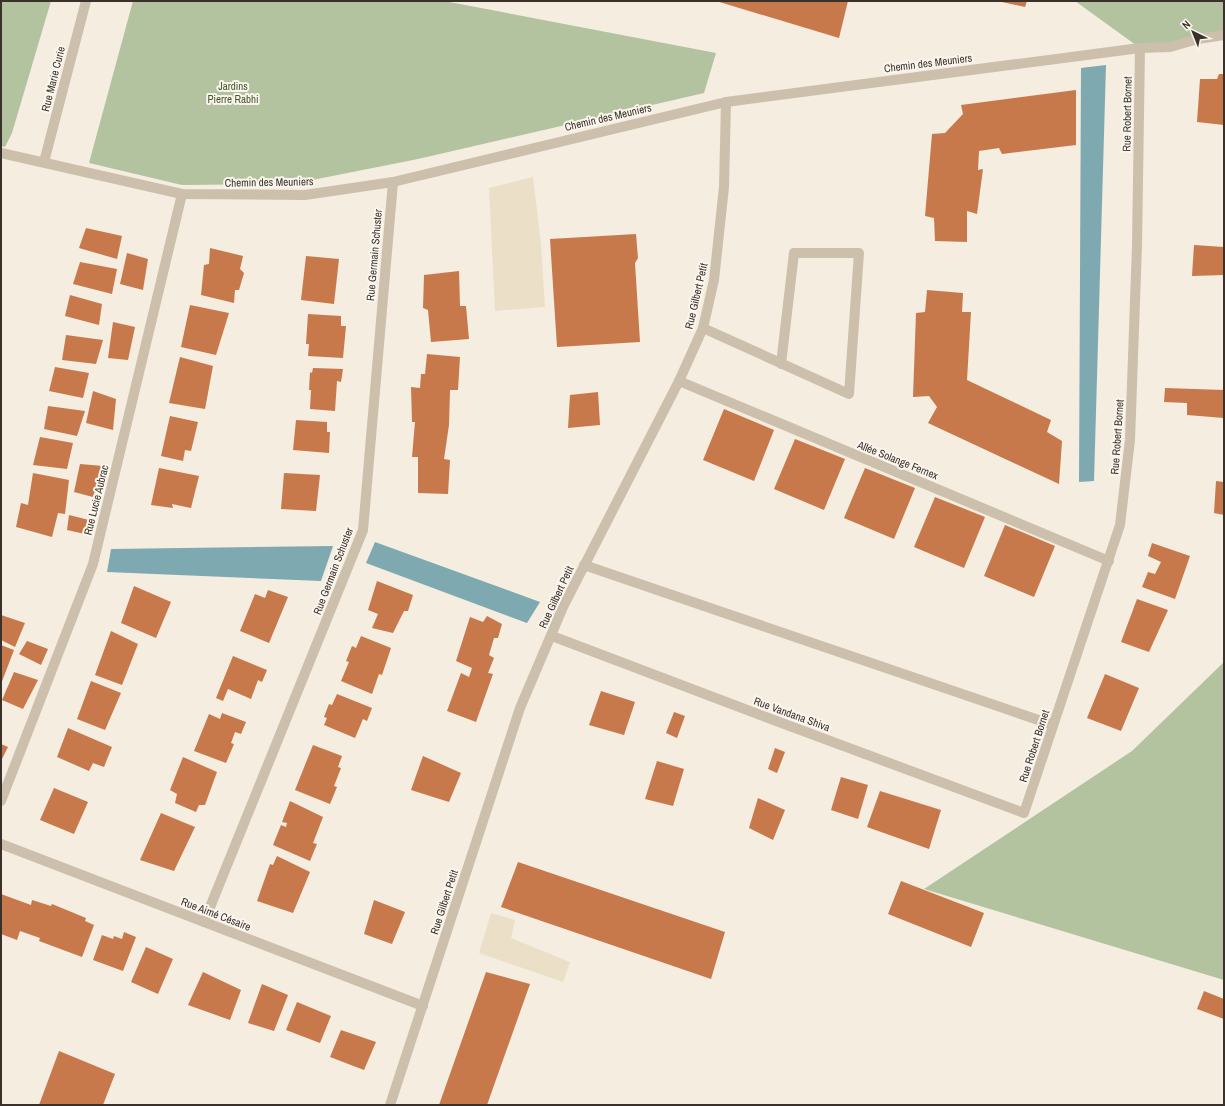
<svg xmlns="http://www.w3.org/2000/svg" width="1225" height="1106" font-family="'Archivo Narrow',sans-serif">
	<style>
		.green { fill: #b3c39f }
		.plaza { fill: #ebe0c7 }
		.water { fill: #7ea9b1 }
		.building { fill: #c7794b }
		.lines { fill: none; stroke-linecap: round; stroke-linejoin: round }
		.minor { stroke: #ccbfab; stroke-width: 10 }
		.labels { text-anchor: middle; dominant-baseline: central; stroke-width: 4; stroke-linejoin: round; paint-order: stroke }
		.street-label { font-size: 11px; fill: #3a312b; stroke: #fbf6ed }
		.park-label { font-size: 11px; fill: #44592e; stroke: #fbf6ed }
	</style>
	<rect width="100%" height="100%" fill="#f4ede0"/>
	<g class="green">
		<polygon points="1,1 51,1 12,133 5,147 1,146"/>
		<polygon points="133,1 444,1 716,53 704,93 418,159 292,184 182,185 89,163"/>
		<polygon points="1075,1 1224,1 1224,35 1140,48"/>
		<polygon points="1224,662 1224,980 924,889 1132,751"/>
	</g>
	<g class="plaza">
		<polygon points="533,177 541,244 545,307 495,311 489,188"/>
		<polygon points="491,913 515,920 511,938 570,962 563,982 479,953"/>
	</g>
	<g class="water">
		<polygon points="1106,65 1094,481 1079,482 1081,68"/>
		<polygon points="375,542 540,602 527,623 366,563"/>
		<polygon points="333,546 321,581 107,572 111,549"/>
	</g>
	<g class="building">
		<polygon points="716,1 848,1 839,38"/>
		<polygon points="997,1 1027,1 1025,7"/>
		<polygon points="1219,74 1224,74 1224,125 1197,122 1200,79 1217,79"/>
		<polygon points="1076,90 1076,145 1002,154 999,148 979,151 978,170 983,169 977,214 967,211 967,242 935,241 934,218 925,216 932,134 945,133 963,114 961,105"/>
		<polygon points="86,228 122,236 117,259 79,248"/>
		<polygon points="636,234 638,258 635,263 640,342 557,347 550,239"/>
		<polygon points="1194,245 1224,247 1224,275 1192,276"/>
		<polygon points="210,248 243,256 240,269 244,273 239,290 235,290 234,303 201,295 204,265 209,264"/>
		<polygon points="127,253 148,259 143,290 120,284"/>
		<polygon points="306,256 339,259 334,304 301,300"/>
		<polygon points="80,262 117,269 112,294 73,284"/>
		<polygon points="459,271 460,306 466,306 469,339 431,342 428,310 423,308 424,275"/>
		<polygon points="927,290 963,293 962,312 971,312 967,380 1051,420 1047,432 1062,441 1059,484 928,423 937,407 929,396 913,397 916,313 925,312"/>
		<polygon points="70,295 102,304 99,325 65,316"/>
		<polygon points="190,305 229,313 216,355 181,347"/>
		<polygon points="308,314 341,316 341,326 346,326 343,358 308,356 309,344 306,344"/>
		<polygon points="113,322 135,327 128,360 108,358"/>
		<polygon points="66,335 103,340 96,364 62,360"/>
		<polygon points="427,354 460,357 458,390 450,390 449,425 444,459 450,460 448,494 418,493 418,457 412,457 415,422 412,422 411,387 420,388 421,374 425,374"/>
		<polygon points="180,357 213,366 205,409 169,403"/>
		<polygon points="55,367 89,373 83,398 49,391"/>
		<polygon points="313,368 343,369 341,382 337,381 335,411 310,409 311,390 309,390 310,372 312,373"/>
		<polygon points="1165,388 1224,390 1224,418 1187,415 1187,403 1164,402"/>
		<polygon points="93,391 116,399 113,430 86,423"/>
		<polygon points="598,392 600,425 568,428 570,395"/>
		<polygon points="48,406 85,411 77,436 44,429"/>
		<polygon points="724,409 774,430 754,481 703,460"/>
		<polygon points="170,416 198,422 191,451 185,450 183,461 161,456"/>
		<polygon points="296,420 327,422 327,432 330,432 329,453 293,450"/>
		<polygon points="40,437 73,443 67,469 33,465"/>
		<polygon points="795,439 845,459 824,510 774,489"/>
		<polygon points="80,464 103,466 93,497 74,492"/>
		<polygon points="159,468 199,476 191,508 172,504 173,508 151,505"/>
		<polygon points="865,468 915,488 894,539 844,518"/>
		<polygon points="33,473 69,480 65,514 58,513 52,537 16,527 21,503 28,505"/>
		<polygon points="284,473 320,475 316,511 281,509"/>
		<polygon points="1216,481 1224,482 1224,515 1214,513"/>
		<polygon points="935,497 985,517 964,568 914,547"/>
		<polygon points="69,515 89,520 85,534 67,530"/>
		<polygon points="1005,525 1055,546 1034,597 984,576"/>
		<polygon points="1152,543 1190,556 1175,599 1142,587 1148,572 1155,574 1161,562 1148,556"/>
		<polygon points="377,581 413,595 408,611 404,611 393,633 372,628 378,614 368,610"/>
		<polygon points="134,586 171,602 156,638 121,623"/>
		<polygon points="268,590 288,597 269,643 240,631 255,594 265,598"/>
		<polygon points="1137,599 1168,610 1149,652 1121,642"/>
		<polygon points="1,615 25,623 15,647 1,640"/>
		<polygon points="487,616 502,624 498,638 494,638 489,655 494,658 488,673 493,674 476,722 447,711 461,673 469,677 472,668 456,661 470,617 483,622"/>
		<polygon points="111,631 138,644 122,685 95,675"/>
		<polygon points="361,636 391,648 382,675 379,674 372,694 341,681 349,662 346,661 352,646 356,648"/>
		<polygon points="27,641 48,649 41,665 19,654"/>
		<polygon points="1,645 14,650 1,684"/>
		<polygon points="233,656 267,670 262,682 258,680 251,699 228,689 223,701 216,698"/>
		<polygon points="14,672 38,680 23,709 2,700"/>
		<polygon points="1105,674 1139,688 1121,731 1087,718"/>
		<polygon points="91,681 121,693 105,730 77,719"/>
		<polygon points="601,691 635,702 624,735 589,725"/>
		<polygon points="337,694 372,708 367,721 363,719 355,738 324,725 327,718 324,717 329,704 332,705"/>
		<polygon points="674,712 685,716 677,738 666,733"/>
		<polygon points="222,713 246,722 241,734 235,732 231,743 234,744 226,763 194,751 209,714 220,719"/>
		<polygon points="68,728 112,747 104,767 93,763 89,771 57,757"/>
		<polygon points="1,744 8,747 1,761"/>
		<polygon points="313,745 342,756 338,767 341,768 334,786 337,787 330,804 295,790"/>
		<polygon points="775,748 785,752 777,773 768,769"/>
		<polygon points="423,756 461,773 449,802 411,790"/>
		<polygon points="183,757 217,772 205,805 199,805 196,812 175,803 177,794 170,790"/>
		<polygon points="657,761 684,769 673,806 645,799"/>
		<polygon points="841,777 868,785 858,819 831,810"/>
		<polygon points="54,788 88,802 74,834 40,820"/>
		<polygon points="880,791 941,810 929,849 867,827"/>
		<polygon points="758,798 785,810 773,840 749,828"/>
		<polygon points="290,801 323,817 313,843 317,844 310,861 273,845 281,825 286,827 287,823 282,822"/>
		<polygon points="161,813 195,827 174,871 140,860"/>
		<polygon points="277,856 310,872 293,913 257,901 270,864 273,865"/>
		<polygon points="518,862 725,932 711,979 501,907"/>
		<polygon points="901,881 984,913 971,947 888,914"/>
		<polygon points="1,894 31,905 32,900 51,906 52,904 86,918 85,921 94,925 82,957 39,941 40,938 20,931 17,940 1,934"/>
		<polygon points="374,900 405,912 392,944 364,934"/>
		<polygon points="124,932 136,937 123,971 93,960 102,935 113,939 114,936 122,939"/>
		<polygon points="146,947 173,959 158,994 131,982"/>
		<polygon points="203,972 241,990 230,1020 188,1005"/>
		<polygon points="486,972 530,984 487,1105 439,1105"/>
		<polygon points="262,984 288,995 274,1031 248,1023"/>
		<polygon points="1204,991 1224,999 1224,1019 1197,1009"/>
		<polygon points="297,1002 331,1016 320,1043 286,1030"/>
		<polygon points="341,1030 376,1042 364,1070 330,1057"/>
		<polygon points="59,1051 115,1074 103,1105 39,1105"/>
	</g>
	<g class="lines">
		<g class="minor">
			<polyline points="1,153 182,194 305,195 393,182 726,102 1140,48 1170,47 1198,39 1224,35"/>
			<polyline points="44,162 86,1"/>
			<polyline points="703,328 849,394 859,253 794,253 781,364"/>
			<polyline points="679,381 1109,561"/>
			<polyline points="584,565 1053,725"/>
			<polyline points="552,636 779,722 1024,813 1120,525 1130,440 1137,246 1140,48"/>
			<polyline points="1,801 93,564 182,194"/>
			<polyline points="1,844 423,1006"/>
			<polyline points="204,922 363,530 393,182"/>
			<polyline points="390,1105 520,708 563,607 679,381 703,328 714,280 724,187 726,102"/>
		</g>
	</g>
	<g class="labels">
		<g class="street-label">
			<text transform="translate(928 63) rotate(-7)">Chemin des Meuniers</text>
			<text transform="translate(53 79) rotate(-76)">Rue Marie Curie</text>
			<text transform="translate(1127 114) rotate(-89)">Rue Robert Bornet</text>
			<text transform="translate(608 117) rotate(-13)">Chemin des Meuniers</text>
			<text transform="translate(269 182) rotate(-1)">Chemin des Meuniers</text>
			<text transform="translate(374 255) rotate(-85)">Rue Germain Schuster</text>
			<text transform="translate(696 296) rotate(-77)">Rue Gilbert Petit</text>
			<text transform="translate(1117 437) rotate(-86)">Rue Robert Bornet</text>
			<text transform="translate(898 460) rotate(22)">Allée Solange Fernex</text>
			<text transform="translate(96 500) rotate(-76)">Rue Lucie Aubrac</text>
			<text transform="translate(333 571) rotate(-69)">Rue Germain Schuster</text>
			<text transform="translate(556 597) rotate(-65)">Rue Gilbert Petit</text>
			<text transform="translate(792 714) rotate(20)">Rue Vandana Shiva</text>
			<text transform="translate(1034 746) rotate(-72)">Rue Robert Bornet</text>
			<text transform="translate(444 902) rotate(-72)">Rue Gilbert Petit</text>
			<text transform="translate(216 914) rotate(21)">Rue Aimé Césaire</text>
		</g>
		<g class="park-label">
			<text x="233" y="86">Jardins<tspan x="233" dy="13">Pierre Rabhi</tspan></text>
		</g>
	</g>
	<rect width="1225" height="1106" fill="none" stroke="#3a312b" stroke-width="4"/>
	<g transform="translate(1193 32) rotate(317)" stroke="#fbf6ed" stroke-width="3" paint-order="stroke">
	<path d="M0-3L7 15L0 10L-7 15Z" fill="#3a312b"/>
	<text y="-6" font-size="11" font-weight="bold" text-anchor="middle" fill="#3a312b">N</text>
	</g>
</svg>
